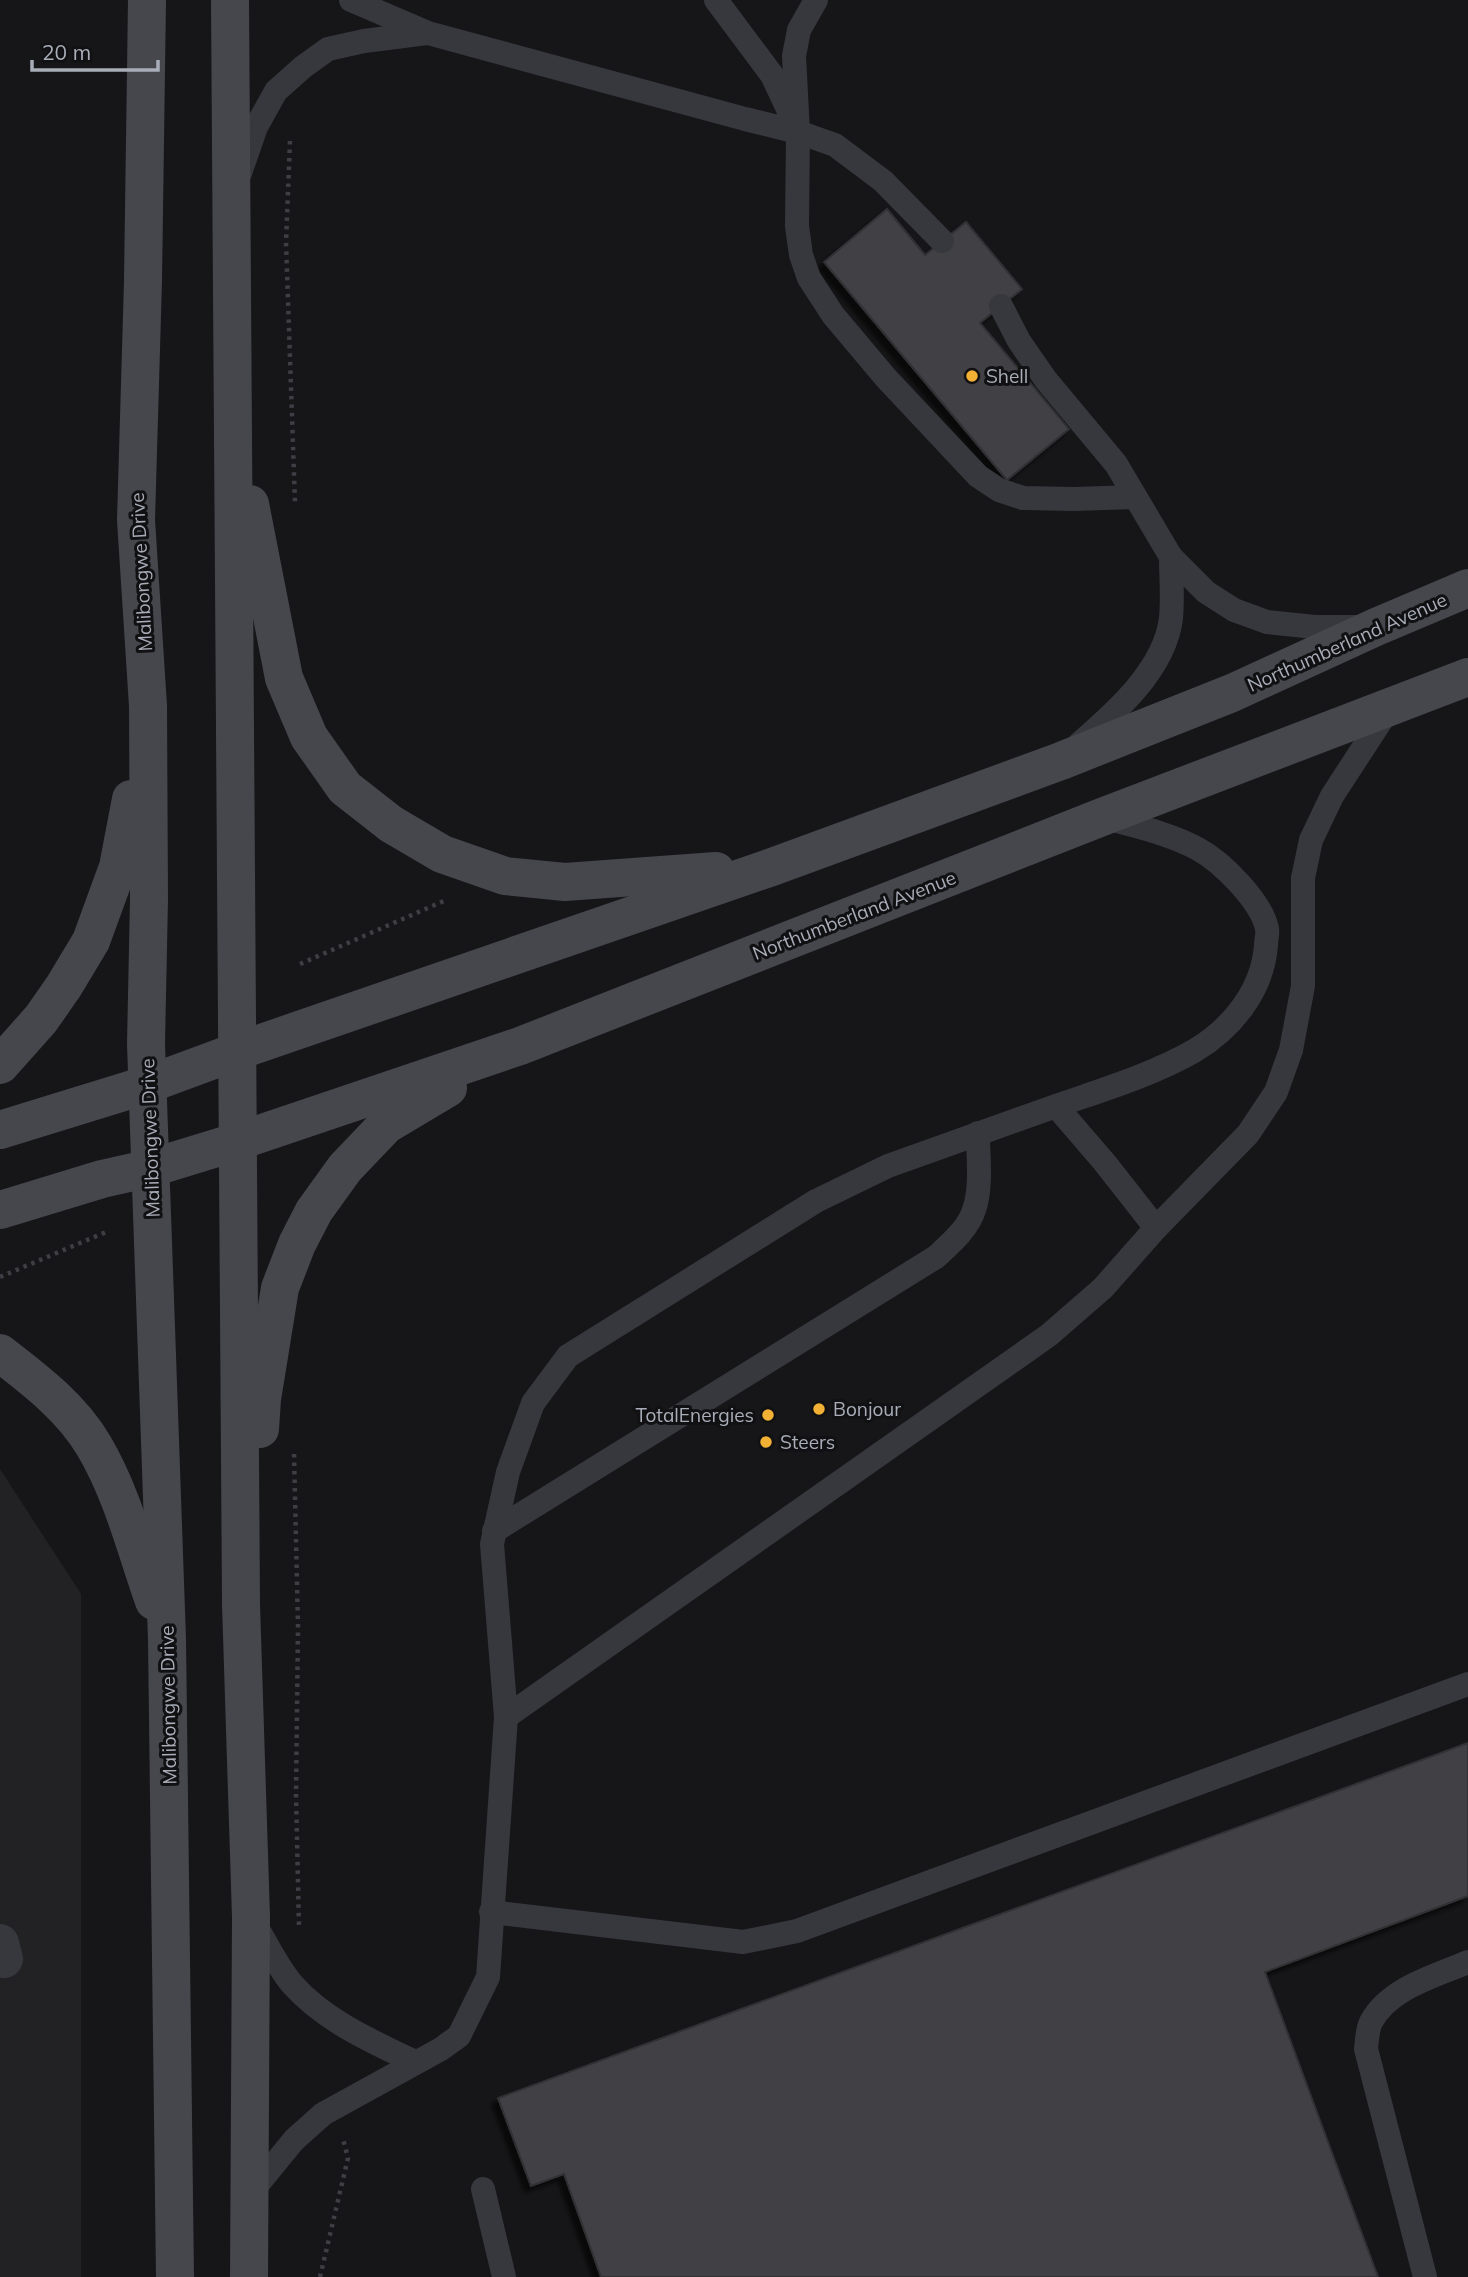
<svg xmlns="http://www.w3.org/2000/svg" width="1468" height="2277" font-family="Mulish,sans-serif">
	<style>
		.built { fill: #222225 }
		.building { fill: #404145; stroke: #303034; stroke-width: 2; filter: url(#shadow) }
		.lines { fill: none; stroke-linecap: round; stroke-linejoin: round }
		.path { stroke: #3d3f44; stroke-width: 4.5; stroke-dasharray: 3.5 5; stroke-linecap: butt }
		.service { stroke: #37383d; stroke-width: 24 }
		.minor { stroke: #37383d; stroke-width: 38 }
		.secondary { stroke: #45474d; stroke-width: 38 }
		.poi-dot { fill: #f2b134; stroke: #111113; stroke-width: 2.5 }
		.labels { text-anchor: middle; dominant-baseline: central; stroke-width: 6; stroke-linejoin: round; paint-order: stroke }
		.poi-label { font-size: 19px; fill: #a8adb8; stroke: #111113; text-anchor: start }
		.street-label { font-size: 19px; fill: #a8adb8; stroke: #111113 }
	</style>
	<defs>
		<filter id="shadow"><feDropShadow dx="-6" dy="6" stdDeviation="2" flood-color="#0009"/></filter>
	</defs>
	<rect width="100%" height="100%" fill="#161618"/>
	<polygon class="built" points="0,1469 81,1594 81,2277 0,2277"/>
	<g class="building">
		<polygon points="887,209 925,255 966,222 1022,289 980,323 1069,429 1007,480 824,262"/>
		<polygon points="1468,1743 1468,1896 1265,1972 1378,2277 601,2277 564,2174 531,2186 498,2098"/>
	</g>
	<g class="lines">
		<g class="path">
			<polyline points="290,141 286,242 295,503"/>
			<polyline points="300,964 446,900"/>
			<polyline points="0,1277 106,1232"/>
			<polyline points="294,1454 298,1626 296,1794 299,1928"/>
			<polyline points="320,2277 348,2158 343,2139"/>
		</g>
		<g class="service">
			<polyline points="351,0 428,33 745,119 798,132 835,145 883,181 942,241"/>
			<polyline points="716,0 772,75 794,122"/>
			<polyline points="816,0 799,30 794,56 798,132 797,226 801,255 809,278 833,315 886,378 978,476 999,490 1023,498 1074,499 1135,497"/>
			<polyline points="240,173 256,127 276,91 303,67 328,49 364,41 427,33"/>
			<polyline points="1001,306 1019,341 1046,380 1116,464 1171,557 1206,592 1234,610 1267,622 1315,627 1362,627"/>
			<path d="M1079,744C1116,712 1165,669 1171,618C1173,598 1171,577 1171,557"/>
			<path d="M1056,1106C1102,1090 1152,1075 1194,1051C1233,1028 1263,989 1266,945C1266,940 1268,933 1267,929C1262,902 1222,862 1198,849C1169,833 1134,826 1102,817"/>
			<path d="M494,1531L936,1257C950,1244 968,1229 974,1210C982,1187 978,1158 978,1133"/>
			<polyline points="506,1717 1049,1335 1103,1288 1156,1228 1248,1134 1276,1092 1291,1050 1303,986 1303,878 1311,840 1332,796 1388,710"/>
			<polyline points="491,1912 743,1942 797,1931 1468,1684"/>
			<path d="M252,1919C265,1940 276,1965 292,1984C325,2021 371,2041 415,2062"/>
			<polyline points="483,2189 504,2277"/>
			<polyline points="249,2195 294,2140 323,2114 441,2049 459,2036 488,1977 506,1717 492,1544 508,1472 533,1403 568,1356 816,1201 888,1166 1056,1106 1105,1163 1156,1228"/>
			<path d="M1425,2277L1366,2049C1367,2041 1367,2030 1371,2022C1389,1988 1435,1976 1468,1962"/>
		</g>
		<polyline class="minor" points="0,1943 4,1959"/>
		<g class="secondary">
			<polyline points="147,0 143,281 136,520 148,706 149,899 146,1044 167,1639 175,2277"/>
			<polyline points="230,0 241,1604 251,1917 249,2277"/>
			<polyline points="250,504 284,678 309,737 345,788 391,824 442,854 505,876 565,882 716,871"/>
			<polyline points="0,1065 41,1019 64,986 91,941 118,867 131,799"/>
			<polyline points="0,1130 146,1085 238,1051 772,867 1061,761 1232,693 1376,627 1468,588"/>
			<polyline points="0,1210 102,1179 151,1168 236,1142 520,1046 1102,817 1468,677"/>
			<path d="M0,1353C35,1380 72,1408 94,1446C122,1493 136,1550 154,1601"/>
			<polyline points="260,1429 262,1399 280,1288 297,1244 314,1211 345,1168 386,1125 448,1088"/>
		</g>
	</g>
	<g class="poi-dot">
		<circle cx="972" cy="376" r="7"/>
		<circle cx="819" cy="1409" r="7"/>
		<circle cx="768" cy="1415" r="7"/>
		<circle cx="766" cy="1442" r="7"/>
	</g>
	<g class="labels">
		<g class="poi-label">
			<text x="986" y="376">Shell</text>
			<text x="833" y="1409">Bonjour</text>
			<text x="754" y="1415" text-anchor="end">TotalEnergies</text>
			<text x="780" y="1442">Steers</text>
		</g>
		<g class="street-label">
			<text transform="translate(141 572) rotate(-93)">Malibongwe Drive</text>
			<text transform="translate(1347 642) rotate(-24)">Northumberland Avenue</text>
			<text transform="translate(854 915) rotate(-21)">Northumberland Avenue</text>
			<text transform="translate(150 1138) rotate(-92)">Malibongwe Drive</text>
			<text transform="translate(168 1705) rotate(-91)">Malibongwe Drive</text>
		</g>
	</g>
	<path d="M32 60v10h126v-10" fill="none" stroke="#a8adb8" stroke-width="3.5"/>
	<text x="42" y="60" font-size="21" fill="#a8adb8" stroke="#111113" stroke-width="5" paint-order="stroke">20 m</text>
</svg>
